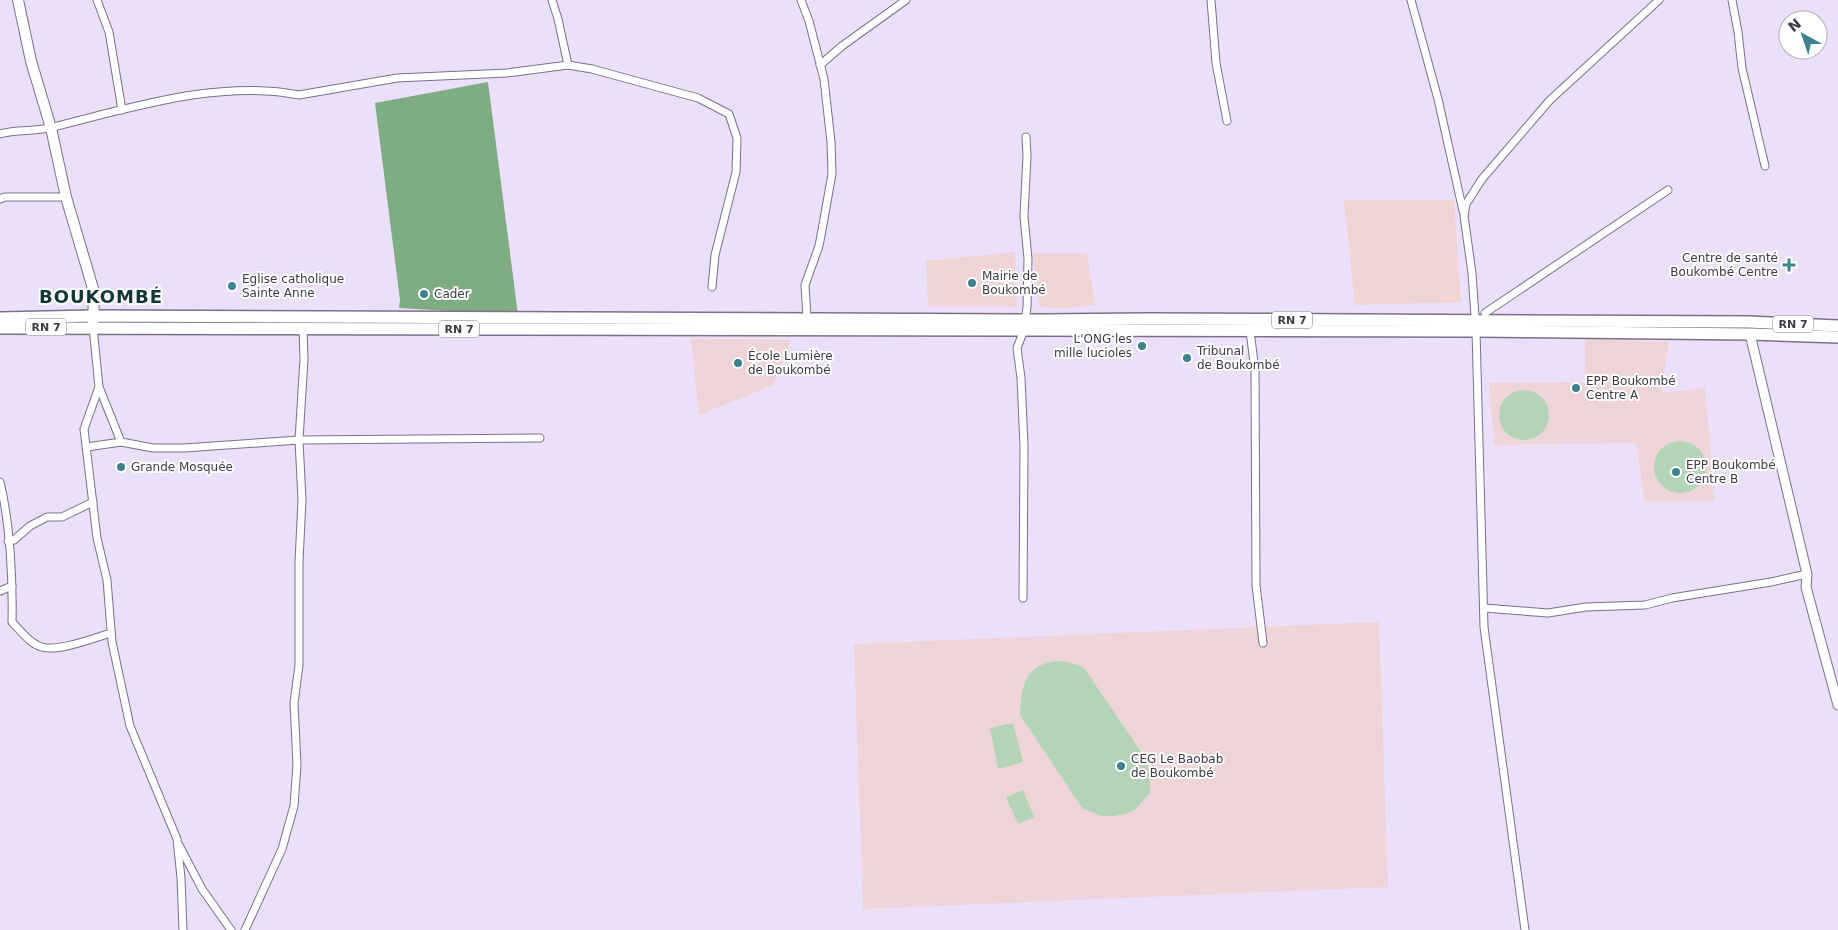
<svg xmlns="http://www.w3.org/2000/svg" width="1838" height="930" font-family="'DejaVu Sans',sans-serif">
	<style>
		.commercial { fill: #efd4d3 }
		.education { fill: #eed4d6 }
		.green { fill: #b3d4b6 }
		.forest { fill: #7ead83 }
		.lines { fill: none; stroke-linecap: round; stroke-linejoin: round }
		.minor-casing { stroke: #7b7088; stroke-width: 9 }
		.tertiary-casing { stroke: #7b7088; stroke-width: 11 }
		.secondary-casing { stroke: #7b7088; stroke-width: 12 }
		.primary-casing { stroke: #7b7088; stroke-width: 14 }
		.minor { stroke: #fff; stroke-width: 7 }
		.tertiary { stroke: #fff; stroke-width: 9 }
		.secondary { stroke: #fff; stroke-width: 10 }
		.primary { stroke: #fff; stroke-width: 11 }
		.poi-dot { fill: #3c838d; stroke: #fff; stroke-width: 2 }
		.labels { text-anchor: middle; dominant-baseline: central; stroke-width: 4; stroke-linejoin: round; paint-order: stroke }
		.shield { fill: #fff; stroke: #79757d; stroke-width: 1 }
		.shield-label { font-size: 11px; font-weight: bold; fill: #3f3a45 }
		.poi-label { font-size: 12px; fill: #3f3a45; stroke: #fff; text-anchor: start }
		.district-label { font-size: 18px; font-weight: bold; letter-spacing: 1px; fill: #123539; stroke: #fff }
	</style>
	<rect width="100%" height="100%" fill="#ecdffa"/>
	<g class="commercial">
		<polygon points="1344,200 1454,200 1461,302 1355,305"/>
		<polygon points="1015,252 1017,307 928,306 926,261"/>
		<polygon points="1033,253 1087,253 1095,305 1066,308 1039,307"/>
	</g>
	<g class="education">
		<polygon points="691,339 719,339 791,340 773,385 699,415"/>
		<polygon points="1585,339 1669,342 1661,393 1705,388 1715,501 1645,502 1636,443 1494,445 1489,383 1585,382"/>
		<polygon points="1379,622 1388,887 863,909 854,644"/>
	</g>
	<g class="green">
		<circle cx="1524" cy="415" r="25"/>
		<circle cx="1680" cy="467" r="26"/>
		<path d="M1060,661L1076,664L1084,668L1145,758L1149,771L1150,793L1135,810L1126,814L1113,816H1101L1082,808L1020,715C1021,684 1026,663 1060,661Z"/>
		<polygon points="1013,723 1023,762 998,769 990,728"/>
		<polygon points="1023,790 1034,817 1018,824 1006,797"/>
	</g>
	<polygon class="forest" points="488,82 518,315 399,308 400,300 375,103"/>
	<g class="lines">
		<defs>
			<g id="minor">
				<polyline points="97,0 109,32 122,110"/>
				<polyline points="552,0 558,19 568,65"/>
				<polyline points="801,0 809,21 824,79 831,142 832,174 824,219 819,246 805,285 807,318"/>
				<polyline points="1211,0 1216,63 1227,121"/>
				<polyline points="1411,0 1438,99 1463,211"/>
				<polyline points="1732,0 1738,32 1742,68 1765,166"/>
				<polyline points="820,65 842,46 906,0"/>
				<path d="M0,134C17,129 36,132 53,127C130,108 220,79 299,95L397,78L507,73L568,65L592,69L698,98L729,114L737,138L736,172L715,255L712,287"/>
				<polyline points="0,199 5,197 66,197"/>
				<polyline points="1485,313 1668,190"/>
				<polyline points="93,327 99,387 84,429 97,538 107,580 112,642 130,726 177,839 181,878 183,930"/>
				<polyline points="1250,331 1255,370 1256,585 1263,643"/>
				<polyline points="99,387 121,442"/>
				<polyline points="87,447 121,442 153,448 184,448 299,440 540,438"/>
				<path d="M0,482C10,523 13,579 12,622C20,630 30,644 42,647C58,652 94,638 111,633"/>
				<polyline points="8,541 14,540 30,526 47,517 62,517 93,502"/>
				<polyline points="0,591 12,586"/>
				<polyline points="1023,598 1024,446 1021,378 1017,348 1024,330 1027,307 1028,259 1024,216 1027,156 1026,137"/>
				<polyline points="1484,608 1548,613 1586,607 1645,605 1672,598 1771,582 1807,574"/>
				<polyline points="179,845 202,889 231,930"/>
				<polyline points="245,930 282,849 294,806 297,765 294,703 299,665 299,562 302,500 299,440 304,359 303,329"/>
				<polyline points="1525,930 1484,627 1476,331 1472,273 1464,216 1466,204 1482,179 1550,100 1659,0"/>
			</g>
			<polyline id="tertiary" points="1750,334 1807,574 1806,587 1838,705"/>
			<polyline id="secondary" points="18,0 31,61 51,128 66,197 94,292 93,327"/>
			<g id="primary">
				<polyline points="0,318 92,316 1044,320 1147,319 1749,322 1838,326"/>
				<polyline points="0,328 1476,331 1750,334 1838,337"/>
			</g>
		</defs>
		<use href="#minor" class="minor-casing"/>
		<use href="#tertiary" class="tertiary-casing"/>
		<use href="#secondary" class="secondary-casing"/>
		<use href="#primary" class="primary-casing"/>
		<use href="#minor" class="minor"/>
		<use href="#tertiary" class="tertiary"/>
		<use href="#secondary" class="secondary"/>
		<use href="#primary" class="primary"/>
	</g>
	<g class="poi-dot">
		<path d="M1786.5 257.5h5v5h5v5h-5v5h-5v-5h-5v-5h5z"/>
		<circle cx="972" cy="283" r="5"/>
		<circle cx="232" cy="286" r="5"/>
		<circle cx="424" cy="294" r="5"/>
		<circle cx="1142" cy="346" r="5"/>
		<circle cx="1187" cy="358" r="5"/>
		<circle cx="738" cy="363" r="5"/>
		<circle cx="1576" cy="388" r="5"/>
		<circle cx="121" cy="467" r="5"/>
		<circle cx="1676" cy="472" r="5"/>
		<circle cx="1121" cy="766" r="5"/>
	</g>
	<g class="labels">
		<g class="shield">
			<rect x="1272" y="311.5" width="40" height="17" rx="4"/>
			<rect x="1773" y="315.5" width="40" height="17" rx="4"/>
			<rect x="26" y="318.5" width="40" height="17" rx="4"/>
			<rect x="439" y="320.5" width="40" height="17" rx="4"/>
		</g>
		<g class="shield-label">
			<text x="1292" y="320">RN 7</text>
			<text x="1793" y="324">RN 7</text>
			<text x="46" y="327">RN 7</text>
			<text x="459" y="329">RN 7</text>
		</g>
		<g class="poi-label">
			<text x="1778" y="258" text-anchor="end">Centre de santé<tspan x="1778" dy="14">Boukombé Centre</tspan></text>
			<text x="982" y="276">Mairie de<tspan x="982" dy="14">Boukombé</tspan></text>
			<text x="242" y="279">Eglise catholique<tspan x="242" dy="14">Sainte Anne</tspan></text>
			<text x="434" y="294">Cader</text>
			<text x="1132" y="339" text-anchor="end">L'ONG les<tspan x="1132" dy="14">mille lucioles</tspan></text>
			<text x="1197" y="351">Tribunal<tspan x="1197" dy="14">de Boukombé</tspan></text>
			<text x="748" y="356">École Lumière<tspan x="748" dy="14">de Boukombé</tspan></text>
			<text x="1586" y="381">EPP Boukombé<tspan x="1586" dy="14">Centre A</tspan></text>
			<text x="1686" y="465">EPP Boukombé<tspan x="1686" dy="14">Centre B</tspan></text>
			<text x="131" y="467">Grande Mosquée</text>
			<text x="1131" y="759">CEG Le Baobab<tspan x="1131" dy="14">de Boukombé</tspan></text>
		</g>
		<g class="district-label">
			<text x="101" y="296">BOUKOMBÉ</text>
		</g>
	</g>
	<g transform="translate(1803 35) rotate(320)"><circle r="24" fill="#ffffff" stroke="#b2b0b5"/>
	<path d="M0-4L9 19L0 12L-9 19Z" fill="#3c838d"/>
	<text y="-8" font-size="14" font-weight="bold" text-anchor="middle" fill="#3f3a45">N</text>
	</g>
</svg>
